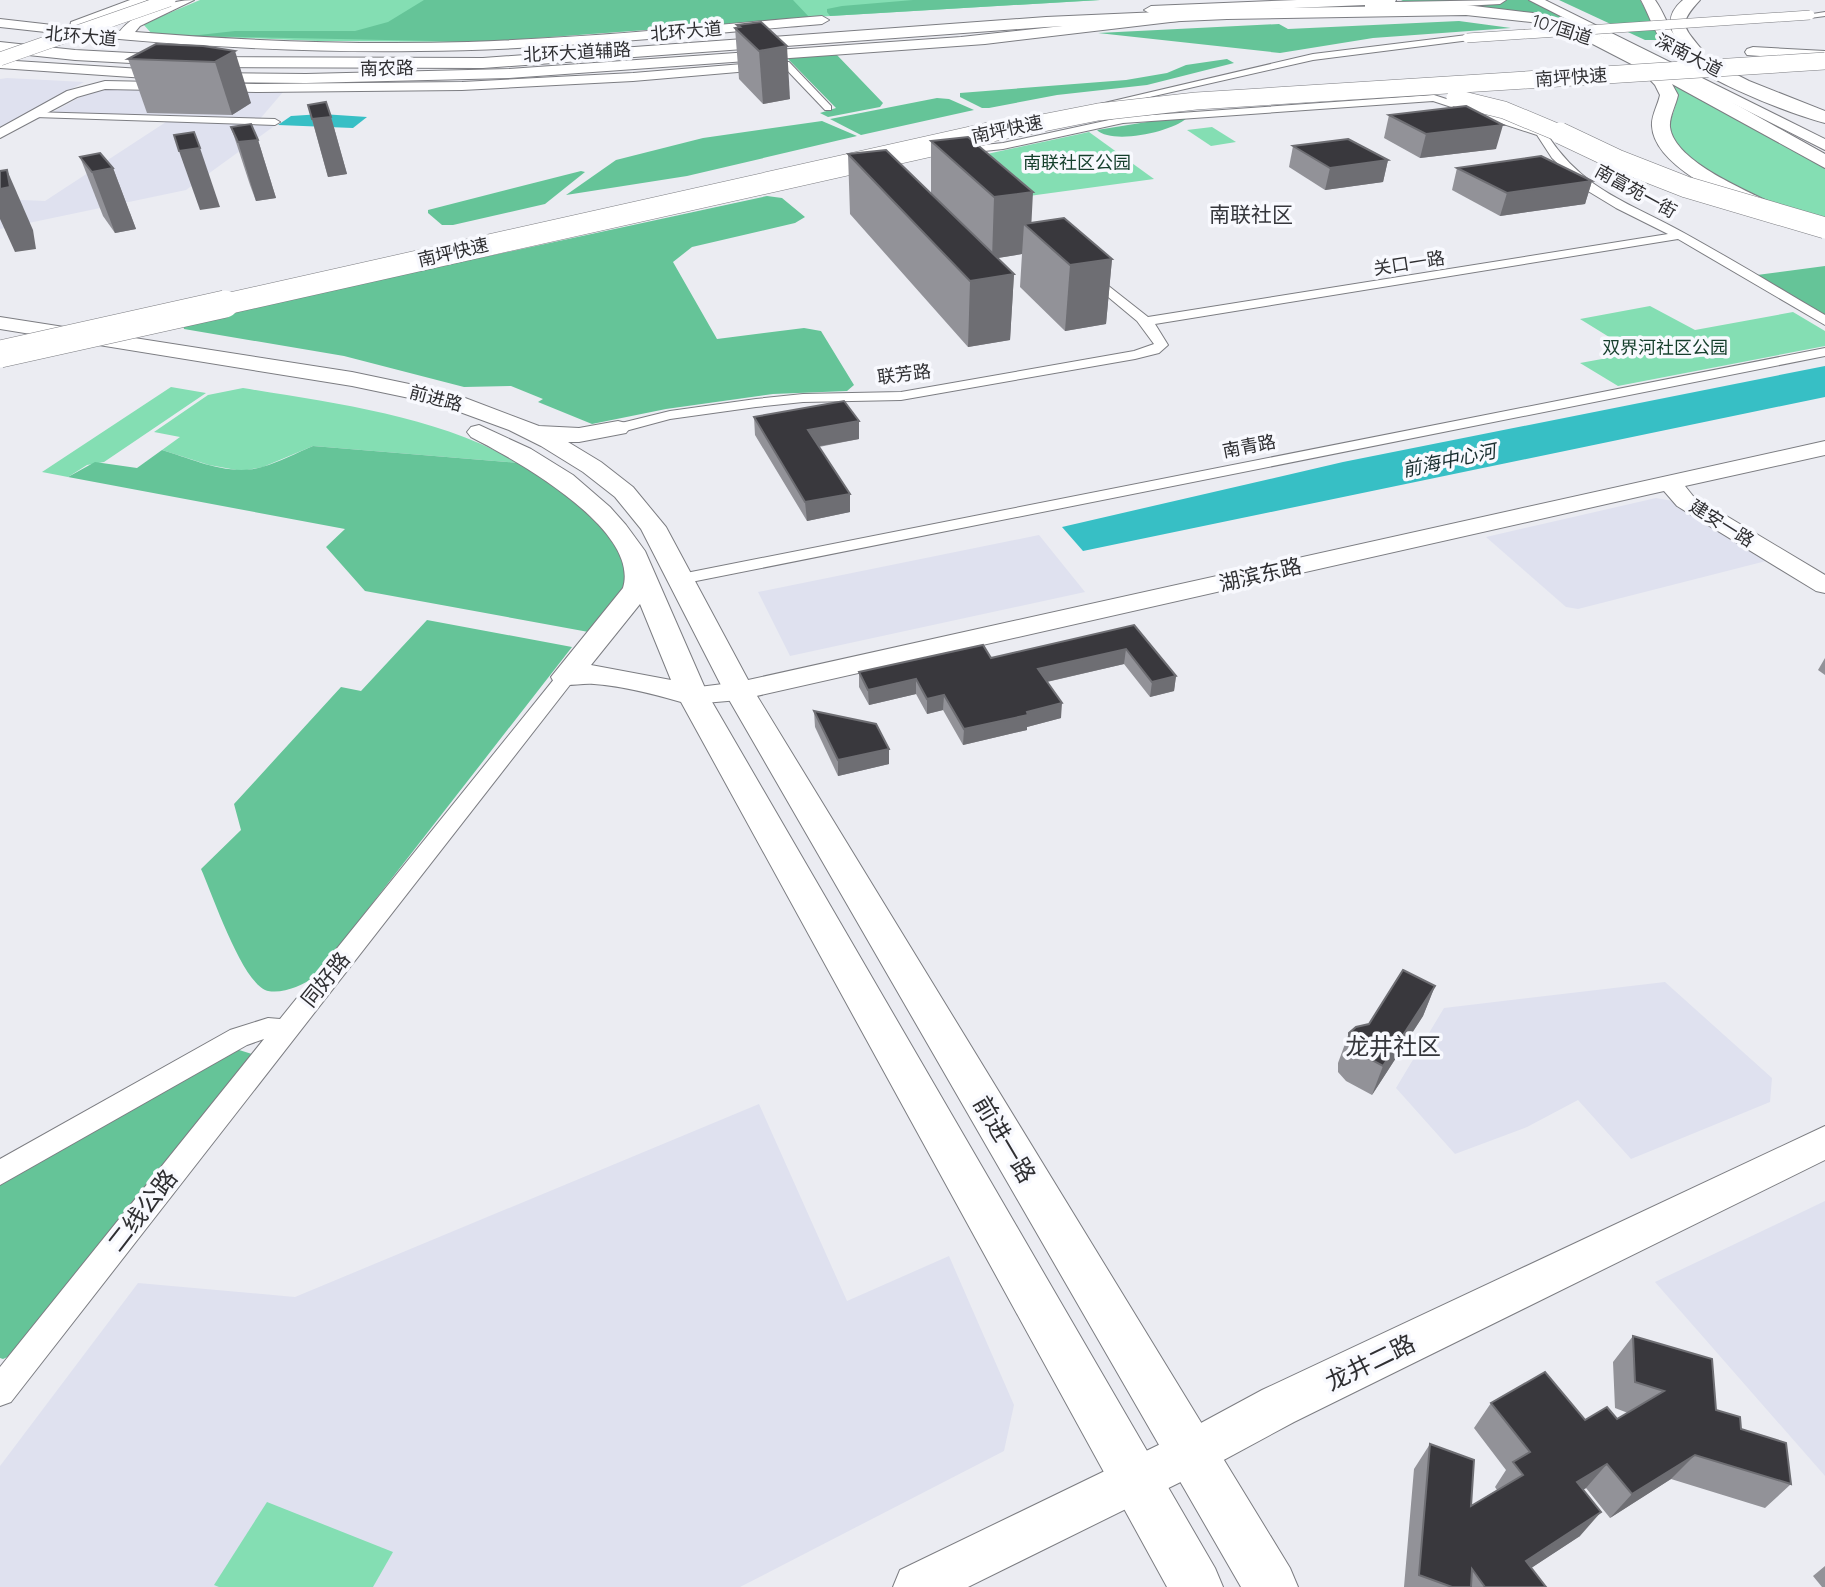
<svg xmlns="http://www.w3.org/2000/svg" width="1825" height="1587" font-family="Quicksand,'Noto Sans SC',sans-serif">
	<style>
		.built { fill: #dfe1ef }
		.green { fill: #84deb3 }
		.forest { fill: #65c498 }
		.water { fill: #37bfc5 }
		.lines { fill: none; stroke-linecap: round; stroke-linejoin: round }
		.street-casing { stroke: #7c7d82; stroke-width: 2 }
		.secondary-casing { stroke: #7c7d82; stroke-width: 2 }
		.primary-casing { stroke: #7c7d82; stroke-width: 2 }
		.highway-casing { stroke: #7c7d82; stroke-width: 2 }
		.street { fill: #fff; fill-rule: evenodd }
		.secondary { fill: #fff; fill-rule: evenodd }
		.primary { fill: #fff; fill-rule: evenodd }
		.highway { fill: #fff; fill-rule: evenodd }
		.street-bridge-casing { stroke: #7c7d82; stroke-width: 10; stroke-linecap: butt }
		.secondary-bridge-casing { stroke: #7c7d82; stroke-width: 14; stroke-linecap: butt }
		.highway-bridge-far2-casing { stroke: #7c7d82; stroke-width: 18; stroke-linecap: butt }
		.highway-bridge-far1-casing { stroke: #7c7d82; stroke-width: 22; stroke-linecap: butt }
		.highway-bridge-casing { stroke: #7c7d82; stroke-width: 28; stroke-linecap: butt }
		.street-bridge { stroke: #fff; stroke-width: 9 }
		.secondary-bridge { stroke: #fff; stroke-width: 13 }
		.highway-bridge-far2 { stroke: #fff; stroke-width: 17 }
		.highway-bridge-far1 { stroke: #fff; stroke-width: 21 }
		.highway-bridge { stroke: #fff; stroke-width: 27 }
		.wall { fill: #929298 }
		.shaded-wall { fill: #6e6e73 }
		.building { fill: #39383d; stroke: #6e6e73; stroke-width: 2 }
		.labels { text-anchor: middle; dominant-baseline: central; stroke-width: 7; stroke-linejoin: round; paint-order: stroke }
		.far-street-label { font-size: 18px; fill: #2f2f32; stroke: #f8f9fe }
		.far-park-label { font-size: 18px; fill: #153f2c; stroke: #f8f9fe }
		.far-water-label { font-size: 19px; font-style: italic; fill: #172d2e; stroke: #f8f9fe }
		.far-quarter-label { font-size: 21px; fill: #35363b; stroke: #f8f9fe }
		.street-label { font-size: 21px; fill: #2f2f32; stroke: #f8f9fe }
		.quarter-label { font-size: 24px; fill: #35363b; stroke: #f8f9fe }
		.near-street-label { font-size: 24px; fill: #2f2f32; stroke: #f8f9fe }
	</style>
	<rect width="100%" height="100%" fill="#ebecf2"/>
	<g class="built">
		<polygon points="7,78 84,82 0,128 0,79"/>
		<polygon points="112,88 236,92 283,92 259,120 53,112 84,95"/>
		<polygon points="169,120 277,124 186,190 0,229 0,199 45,201"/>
		<polygon points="1656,498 1673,501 1770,560 1578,609 1566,607 1486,537"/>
		<polygon points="1039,535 1085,592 790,656 758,592"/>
		<polygon points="1665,982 1772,1078 1770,1102 1631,1159 1578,1100 1527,1127 1455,1154 1396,1088 1444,1008"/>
		<polygon points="759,1104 847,1301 949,1256 1014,1405 1004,1451 740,1587 0,1587 0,1466 138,1283 295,1297"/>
		<polygon points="1825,1201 1825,1476 1655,1282"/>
	</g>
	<g class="green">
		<polygon points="200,0 1100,0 830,16 481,42 318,41 152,34 143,24"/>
		<path d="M1673,83L1825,167V223C1785,210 1687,177 1672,135C1667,122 1674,115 1676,103C1677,96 1672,88 1673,83Z"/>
		<polygon points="1212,127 1236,142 1211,146 1187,130"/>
		<polygon points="1089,132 1154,179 1015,198 941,164"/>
		<polygon points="1650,306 1695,330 1793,312 1825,331 1825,346 1618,386 1580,363 1635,353 1580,319"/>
		<polygon points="171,387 206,393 104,462 87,465 68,477 42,472"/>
		<path d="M243,388C337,404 435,415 519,463L313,446L263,467L242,471L209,465L162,450L180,437L154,432L208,395Z"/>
		<polygon points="267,1502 393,1552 373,1587 219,1587 214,1585"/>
	</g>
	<g class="forest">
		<polygon points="424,0 793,0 810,18 481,42 190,36 235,31 355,31 388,22"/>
		<polygon points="913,0 1100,0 830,16 827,12 827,9 842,6"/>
		<polygon points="1401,0 1530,0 1582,27 1416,8"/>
		<polygon points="1559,0 1640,0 1662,40 1645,40"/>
		<polygon points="1459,21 1511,28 1373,38 1280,53 1098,33 1279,24 1288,29"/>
		<polygon points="836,54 883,103 880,107 828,117 820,113 836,108 788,59 791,57"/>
		<polygon points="1227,59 1234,63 1147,85 1057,95 989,108 982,108 960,97 960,93 1126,80 1167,73 1186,65"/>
		<polygon points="937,98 949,99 974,110 861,135 830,119"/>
		<path d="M1178,117L1187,118C1172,132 1112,145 1097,130Z"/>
		<polygon points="822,121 857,136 687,176 566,195 616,160 703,138"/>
		<polygon points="581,171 585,172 545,204 453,225 442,225 428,213 428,210"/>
		<polygon points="767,196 782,198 805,217 795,223 692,247 673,262 717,339 804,328 821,331 854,385 847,391 773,394 666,409 592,424 538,402 543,399 511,386 464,387 344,356 184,329 183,322"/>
		<polygon points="1825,266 1825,315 1757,275"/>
		<path d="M313,446L519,463L570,497L611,537L632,576L594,633L365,591L326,547L345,529L68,477L95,462L137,468L162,450C193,459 229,477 262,467C280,462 296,453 313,446Z"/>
		<path d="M427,620L572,647L315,977C302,985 284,994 268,991C243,986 212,893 201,869L241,830L234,804L341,687L361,691Z"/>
		<polygon points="236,1049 255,1055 21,1351 3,1359 0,1358 0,1184"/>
	</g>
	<g class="water">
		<polygon points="322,114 367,117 353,128 278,125 291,116"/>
		<polygon points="1825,366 1825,397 1083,551 1062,527 1343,462"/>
	</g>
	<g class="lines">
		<defs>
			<g id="street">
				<polygon points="1825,12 1825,16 1810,18 1806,15"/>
				<polygon points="1467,35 1471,38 1470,40 1313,60 1088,111 1083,108 1313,54"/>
				<polygon points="783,62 789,62 831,106 831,110 825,110 783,66"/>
				<path d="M1434,95L1542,130L1558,131V135L1548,136C1585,192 1631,203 1686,234C1733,260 1779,288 1825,315V325L1678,239L1155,324L1168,345L1159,353L1135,359L901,400L803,402L756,407L670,419L618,433L610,428L613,425L670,411L756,399L803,394L901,392L1134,351L1154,344L1137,321L1083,276L1081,273L1087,269L1148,317L1668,234L1616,208L1583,188L1552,158L1537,135L1433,101L1123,123L1003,149L956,154L951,151L956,148L1003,143L1123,117Z"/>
				<polygon points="31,112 275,119 280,122 275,125 35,117 31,116"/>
				<polygon points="1825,348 1825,356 681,584 672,579 681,574"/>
				<polygon points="566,671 576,677 573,681 11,1402 0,1406 0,1367 264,1039 247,1045 0,1185 0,1159 230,1030 268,1018 280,1019 559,673"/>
			</g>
			<g id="secondary">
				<polygon points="778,61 784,65 783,68 633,81 462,90 260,92 105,89 77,97 0,138 0,128 67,91 105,81 260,84 462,82 633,73"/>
				<polygon points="1825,441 1825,455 1685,486 1693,496 1825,575 1825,593 1816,591 1677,506 1664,491 739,700 693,704 683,701 679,695 683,689 739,682"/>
				<polygon points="1825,1126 1825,1160 1294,1422 1207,1469 968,1587 893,1587 900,1570 1175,1437 1262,1390"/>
			</g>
			<g id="primary">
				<path d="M130,0H148L87,25L91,29L120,31C135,12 171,0 194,0L140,26L135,32C246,41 357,45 468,42C586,38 704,26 822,16L829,20L822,24C688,35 554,50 419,51C279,53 139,43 0,27V19L70,27L71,22Z"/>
				<polygon points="1297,0 1396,0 1395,2 1506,0 1500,4 1370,11 1365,10 1365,5 1151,14 1144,10 1151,6"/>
				<polygon points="1529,0 1545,0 1825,139 1825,150"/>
				<polygon points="1174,14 1181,18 1179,21 985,44 509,78 306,83 204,82 0,68 0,60 204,73 306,74 509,69 961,37"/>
				<polygon points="0,317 352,372 452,393 539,426 579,428 618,421 626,423 630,428 626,433 579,442 568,442 601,462 633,487 666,527 754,691 1290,1568 1298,1587 1241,1587 724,691 641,529 615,497 583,472 541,446 509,430 438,404 352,386 0,329"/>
				<path d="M479,425L531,449L573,475L610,507L626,525L645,551L708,695L1215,1568L1223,1587H1167L681,702C653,694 623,686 594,684C580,683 568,687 555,684L551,677L623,588C641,529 514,459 471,437L467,432L471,427ZM640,604L671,680L591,665Z"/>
			</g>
			<g id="highway">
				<path d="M1641,0H1655C1663,11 1667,24 1674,35C1667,21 1671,10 1683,0H1700C1677,25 1683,26 1703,51L1698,55L1749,81L1825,111V123C1784,112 1690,75 1664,43C1653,31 1649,14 1641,0Z"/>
				<path d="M1466,5L1533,13L1593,32L1705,87L1825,154V168L1672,84L1678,95C1676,105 1669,117 1670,127C1674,162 1750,192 1778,206L1782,210L1778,214H1764C1732,200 1654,167 1652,126C1651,116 1658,105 1660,95L1655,85L1639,68L1581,38L1531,22L1466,15L1227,19L1046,27L483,68L205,67L75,60L0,52V42L75,50L205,57L483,58L1046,17L1227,9Z"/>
				<polygon points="1753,47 1825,51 1825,61 1747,55 1745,52 1747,49"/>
			</g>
		</defs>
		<use href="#street" class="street-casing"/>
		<use href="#secondary" class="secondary-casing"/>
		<use href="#primary" class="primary-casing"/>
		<use href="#highway" class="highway-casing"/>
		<use href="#street" class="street"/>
		<use href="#secondary" class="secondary"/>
		<use href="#primary" class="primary"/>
		<use href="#highway" class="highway"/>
		<defs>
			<polyline id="street-bridge" points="1467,38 1810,15"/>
			<polyline id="secondary-bridge" points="0,59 169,0"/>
			<g id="highway-bridge-far2">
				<polyline points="1455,98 1504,110 1564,135"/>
				<polyline points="982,135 1098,112 1196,101 1825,61"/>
			</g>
			<g id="highway-bridge-far1">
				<polyline points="1560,133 1617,160 1686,187 1825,228"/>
				<polyline points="217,306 989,133"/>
			</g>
			<polyline id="highway-bridge" points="0,354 225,304"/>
		</defs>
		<use href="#street-bridge" class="street-bridge-casing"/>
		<use href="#secondary-bridge" class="secondary-bridge-casing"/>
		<use href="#highway-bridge-far2" class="highway-bridge-far2-casing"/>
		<use href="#highway-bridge-far1" class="highway-bridge-far1-casing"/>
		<use href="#highway-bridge" class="highway-bridge-casing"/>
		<use href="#street-bridge" class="street-bridge"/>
		<use href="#secondary-bridge" class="secondary-bridge"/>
		<use href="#highway-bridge-far2" class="highway-bridge-far2"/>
		<use href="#highway-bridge-far1" class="highway-bridge-far1"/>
		<use href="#highway-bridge" class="highway-bridge"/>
	</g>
	<g class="wall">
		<polygon points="761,22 790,99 763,104 739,79 735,28 738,28 737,25"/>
		<polygon points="203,46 251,103 232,115 147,113 128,59"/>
		<polygon points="308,105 331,117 347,174 328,177"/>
		<polygon points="1389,115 1496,149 1420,158 1384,138"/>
		<polygon points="231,127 258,140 276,198 256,201 250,185"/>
		<polygon points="931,141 1032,223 1112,259 1106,324 1065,331 1020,287 1022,254 997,258 1014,274 1010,340 968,347 850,214 848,154 931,194"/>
		<polygon points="1293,146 1388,160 1383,182 1325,190 1289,167"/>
		<polygon points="80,157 113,168 136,229 115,233 103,216"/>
		<polygon points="1457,168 1592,181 1585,204 1500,216 1452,190"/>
		<polygon points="754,417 859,421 859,439 819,447 850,494 850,512 807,521 755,435"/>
		<polygon points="1134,625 1176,676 1174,691 1150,697 1124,664 1047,682 1061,718 1027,727 1027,730 963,745 943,710 927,714 916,694 869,705 859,687 859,672 991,658"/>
		<polygon points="1825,658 1825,675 1818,670"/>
		<polygon points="814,711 889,764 838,776 815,727"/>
		<polygon points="1435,986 1423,1016 1372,1095 1346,1081 1338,1072 1338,1063 1349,1033 1369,1024"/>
		<polygon points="1633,1336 1716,1410 1741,1429 1791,1484 1765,1508 1671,1479 1610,1518 1586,1488 1583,1490 1580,1536 1531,1568 1546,1587 1404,1587 1414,1469 1430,1444 1471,1506 1497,1490 1495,1487 1506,1470 1474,1428 1491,1403 1585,1420 1617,1419 1628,1413 1615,1408 1613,1362"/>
		<polygon points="1825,1566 1825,1587 1822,1587 1813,1576"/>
	</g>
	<g class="shaded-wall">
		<polygon points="787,46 790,99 763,104 759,51"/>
		<polygon points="235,51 251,103 232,115 215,62"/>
		<polygon points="331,117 347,174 328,177 312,119"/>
		<polygon points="1503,125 1496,149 1420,158 1426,134"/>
		<polygon points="258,140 276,198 256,201 238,142"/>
		<polygon points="200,148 220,207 200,210 179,151"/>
		<polygon points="1388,160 1383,182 1325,190 1330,168"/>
		<polygon points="113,168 136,229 115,233 92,172"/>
		<polygon points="7,170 33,230 36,249 15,252 0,219 0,189"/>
		<polygon points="1592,181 1585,204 1500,216 1507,193"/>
		<polygon points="1033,192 1031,231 1024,224 1022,254 992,259 994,197"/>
		<polygon points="1112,259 1106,324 1065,331 1070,265"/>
		<polygon points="1014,274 1010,340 968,347 970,281"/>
		<polygon points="859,421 859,439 809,448 808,430"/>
		<polygon points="850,494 850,512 807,521 805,502"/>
		<polygon points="1126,649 1124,664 1037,684 1038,669"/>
		<polygon points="1176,676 1174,691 1150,697 1152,682"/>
		<polygon points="916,679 916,694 869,705 868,690"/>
		<polygon points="944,695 943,710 927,714 927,699"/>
		<polygon points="1062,703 1061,718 1027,727 1027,730 963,745 964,729"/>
		<polygon points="889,749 889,764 838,776 838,760"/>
		<polygon points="1435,986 1423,1016 1372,1095 1383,1066"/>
		<polygon points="1695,1455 1671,1479 1610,1518 1632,1494"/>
		<polygon points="1607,1464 1586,1488 1557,1506 1577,1482"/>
		<polygon points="1601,1512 1580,1536 1507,1584 1526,1561"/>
	</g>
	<g class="building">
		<polygon points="761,22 787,46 759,51 735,28 740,27 737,25"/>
		<polygon points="156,44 203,46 235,51 215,62 128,59"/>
		<polygon points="326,102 331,117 312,119 308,105"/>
		<polygon points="1466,106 1503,125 1426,134 1389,115"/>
		<polygon points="251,124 258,140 238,142 231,127"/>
		<polygon points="194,132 200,148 179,151 174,135"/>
		<polygon points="968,137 1033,192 994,197 931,141"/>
		<polygon points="1348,139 1388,160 1330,168 1293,146"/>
		<polygon points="886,150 1014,274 970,281 848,154"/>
		<polygon points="100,153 113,168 92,172 80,157"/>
		<polygon points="1541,156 1592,181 1507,193 1457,168"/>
		<polygon points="7,170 10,187 0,189 0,171"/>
		<polygon points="1064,218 1112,259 1070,265 1024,224"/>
		<polygon points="844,401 859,421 808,430 850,494 805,502 754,417"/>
		<polygon points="1134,625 1176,676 1152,682 1126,649 1038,669 1062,703 1027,712 1028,715 964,729 944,695 927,699 916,679 868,690 859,672 983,645 991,658"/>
		<polygon points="814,711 876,724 889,749 838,760"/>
		<polygon points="1403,970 1435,986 1383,1066 1357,1052 1349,1043 1349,1033 1356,1027 1369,1024"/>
		<polygon points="1633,1336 1712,1359 1716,1410 1740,1417 1741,1429 1786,1443 1791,1484 1695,1455 1632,1494 1607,1464 1577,1482 1601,1512 1526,1561 1546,1587 1485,1587 1472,1569 1471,1587 1452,1587 1419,1575 1430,1444 1474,1460 1471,1506 1523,1475 1513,1462 1530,1452 1491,1403 1545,1372 1585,1420 1607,1407 1617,1419 1664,1391 1635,1382"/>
	</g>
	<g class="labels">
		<g class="far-street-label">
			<text transform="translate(1562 29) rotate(18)">107国道</text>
			<text transform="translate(686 31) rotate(-5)">北环大道</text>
			<text transform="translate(81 36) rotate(5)">北环大道</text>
			<text transform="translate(577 52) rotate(-3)">北环大道辅路</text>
			<text transform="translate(1689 55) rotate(27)">深南大道</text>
			<text transform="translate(387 68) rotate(-1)">南农路</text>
			<text transform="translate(1571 77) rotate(-4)">南坪快速</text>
			<text transform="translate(1007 129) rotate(-12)">南坪快速</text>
			<text transform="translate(1636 191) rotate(29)">南富苑一街</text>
			<text transform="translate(453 252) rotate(-13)">南坪快速</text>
			<text transform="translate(1409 263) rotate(-9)">关口一路</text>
			<text transform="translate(904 374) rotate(-7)">联芳路</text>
			<text transform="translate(436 398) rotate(15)">前进路</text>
			<text transform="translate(1249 446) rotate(-11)">南青路</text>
			<text transform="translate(1722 523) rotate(32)">建安一路</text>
		</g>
		<g class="far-park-label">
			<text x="1077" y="162">南联社区公园</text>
			<text x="1665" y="347">双界河社区公园</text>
		</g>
		<g class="far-water-label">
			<text transform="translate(1449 460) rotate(-12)">前海中心河</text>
		</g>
		<g class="far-quarter-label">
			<text x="1251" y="214">南联社区</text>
		</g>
		<g class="street-label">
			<text transform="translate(1260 574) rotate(-13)">湖滨东路</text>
			<text transform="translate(325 979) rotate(-51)">同好路</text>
		</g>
		<g class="quarter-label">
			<text x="1393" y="1046">龙井社区</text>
		</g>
		<g class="near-street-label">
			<text transform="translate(1005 1139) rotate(59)">前进一路</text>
			<text transform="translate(142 1210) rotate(-52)">二线公路</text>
			<text transform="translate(1370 1362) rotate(-26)">龙井二路</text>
		</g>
	</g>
</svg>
